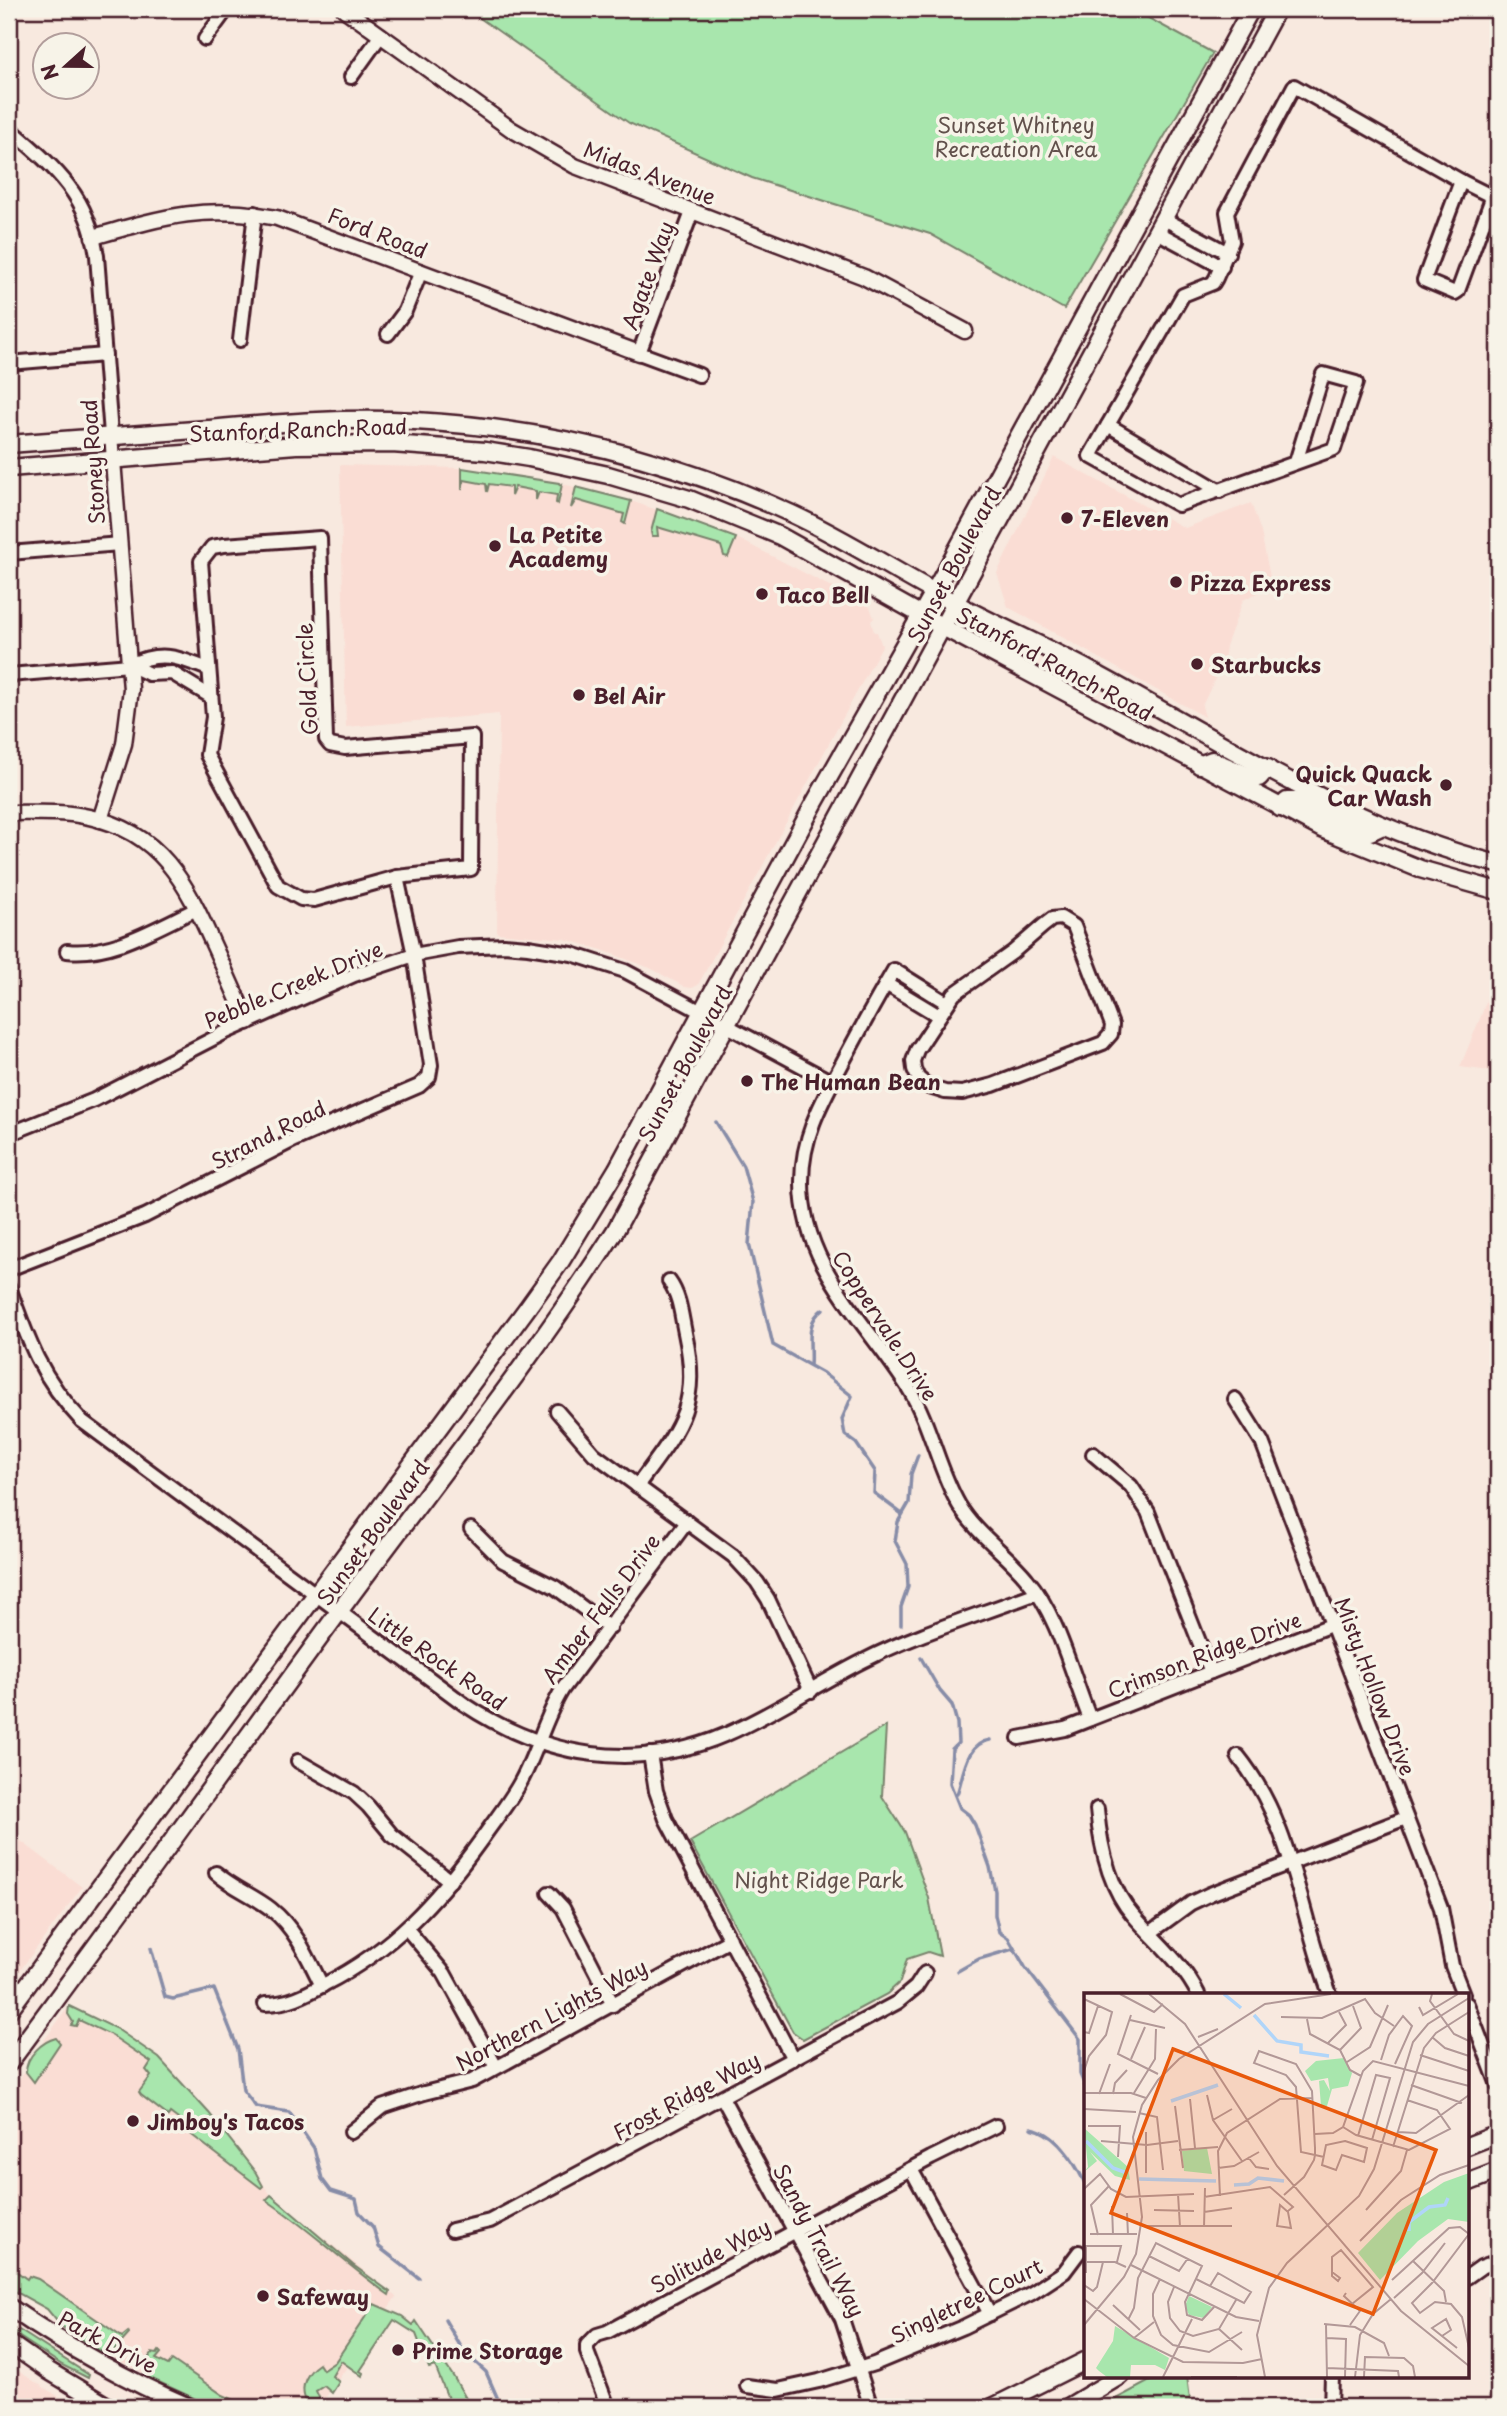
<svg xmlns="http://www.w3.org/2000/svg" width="1507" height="2416" font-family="'Playpen Sans',sans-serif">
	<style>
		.built { fill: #faddd4 }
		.green { fill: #a8e6ad; stroke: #79826c; stroke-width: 2 }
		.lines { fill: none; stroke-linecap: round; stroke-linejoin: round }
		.stream { stroke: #878ca7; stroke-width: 3.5 }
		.minor-casing { stroke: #4a1f2b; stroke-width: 18 }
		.tertiary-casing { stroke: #4a1f2b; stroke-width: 19 }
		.secondary-casing { stroke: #4a1f2b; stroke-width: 21 }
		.minor { stroke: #f7f3e8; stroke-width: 12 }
		.tertiary { stroke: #f7f3e8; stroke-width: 14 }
		.secondary { stroke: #f7f3e8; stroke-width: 16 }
		.poi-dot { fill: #4a1f2b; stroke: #f7f3e8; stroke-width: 2.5 }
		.labels { text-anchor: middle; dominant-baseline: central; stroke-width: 7; stroke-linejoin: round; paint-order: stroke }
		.park-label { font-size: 21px; fill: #62514c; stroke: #f7f3e8 }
		.street-label { font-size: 21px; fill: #4a1f2b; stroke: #f7f3e8 }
		.poi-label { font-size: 21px; font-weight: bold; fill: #4a1f2b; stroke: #f7f3e8; text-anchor: start }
		.inset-river { fill: none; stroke: #b0d5f9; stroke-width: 3.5 }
		.inset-road { fill: none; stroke: #b29897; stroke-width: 2 }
		.view { fill: #e8590c; fill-opacity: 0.15; stroke: #e8590c; stroke-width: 3.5 }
		.inset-edge { fill: none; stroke: #4a1f2b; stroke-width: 3.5 }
	</style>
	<rect width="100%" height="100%" fill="#f8e9df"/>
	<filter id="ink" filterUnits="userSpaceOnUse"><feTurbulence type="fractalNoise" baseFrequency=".0143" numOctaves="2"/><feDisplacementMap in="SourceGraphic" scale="14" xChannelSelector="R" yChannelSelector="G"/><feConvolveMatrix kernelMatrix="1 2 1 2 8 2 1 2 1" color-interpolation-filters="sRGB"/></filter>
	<g filter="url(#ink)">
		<g class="built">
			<polygon points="1054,457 1185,528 1251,503 1261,532 1270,577 1265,589 1243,600 1226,646 1224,660 1202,706 1205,717 1008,607 997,573"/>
			<polygon points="340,465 462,468 559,483 631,501 737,538 870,607 874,618 871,621 874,632 877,632 882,646 698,985 692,988 685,987 650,968 602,950 565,939 497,933 499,714 346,727"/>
			<polygon points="1498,968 1498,1072 1460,1067 1481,1016"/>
			<polygon points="9,1832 82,1887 9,1985"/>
			<polygon points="69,2006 117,2029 159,2058 209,2113 271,2195 396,2297 319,2407 225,2407 152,2377 95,2348 61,2326 47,2309 9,2288 9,2095 26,2070 27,2064"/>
			<polygon points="9,2365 29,2378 75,2407 9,2407"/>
		</g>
		<g class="green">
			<polygon points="467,9 1132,9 1213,53 1064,309 930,234 752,178 629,123"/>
			<polygon points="462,468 559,483 560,485 562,484 558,504 556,503 557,495 539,492 536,500 536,491 515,487 511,496 511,487 489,484 487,492 486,484 464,480 462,490"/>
			<polygon points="576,487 631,501 625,524 622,522 624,514 576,500 571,508"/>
			<polygon points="657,509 736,538 728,557 724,556 721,546 657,527 658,536 652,536 651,532"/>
			<polygon points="886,1726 882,1796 905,1832 929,1898 940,1956 928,1952 907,1959 900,1982 887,1994 803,2039 793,2032 690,1842"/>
			<polygon points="69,2006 117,2029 159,2058 209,2113 256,2173 263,2186 261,2188 180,2126 182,2122 170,2113 168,2116 141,2095 139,2092 151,2076 146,2070 151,2062 111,2035 79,2020 76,2026 71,2025 73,2022 68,2014"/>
			<path d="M56,2038L60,2043L34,2082L26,2072C26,2056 43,2041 56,2038Z"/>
			<path d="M271,2195L353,2265L390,2292L389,2295C346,2265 309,2228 266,2200Z"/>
			<polygon points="9,2266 27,2279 29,2276 38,2279 122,2337 128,2332 129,2334 113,2352 102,2352 77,2337 61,2326 47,2309 9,2288"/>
			<path d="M374,2304L402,2316L413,2325L416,2321L453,2376L471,2407H462L456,2404L454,2407L451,2406L435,2366L429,2368L416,2334L394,2320L360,2371L363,2373L362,2376L341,2361L332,2376L339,2382L332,2393L324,2386L316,2391L321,2402L311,2403L305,2399C300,2385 307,2372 319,2364L323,2370L335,2362Z"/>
			<polygon points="19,2330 89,2375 88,2378 62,2365 15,2334"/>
			<polygon points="159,2351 161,2353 156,2359 168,2365 172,2360 223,2395 250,2407 213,2407 150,2378 146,2372 146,2362 152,2353 157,2354"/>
			<polygon points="1159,2376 1187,2376 1191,2407 1101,2407"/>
		</g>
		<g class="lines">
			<g class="stream">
				<polyline points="716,1122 743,1166 753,1202 749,1244 773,1345 823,1373 852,1396 842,1419 845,1435 856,1443 875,1471 874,1493 902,1514"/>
				<path d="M810,1365C812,1344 804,1323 823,1309"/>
				<polyline points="901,1625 901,1607 908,1587 907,1564 895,1541 898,1522 909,1503 911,1474 918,1455"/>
				<polyline points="921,1658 940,1691 952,1705 957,1723 958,1743 952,1749 950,1783 960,1808 969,1815 975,1825 990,1867 995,1891 995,1915 999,1932 1008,1938 1025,1967 1080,2039 1080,2074 1085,2086"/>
				<path d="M957,1794C964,1775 965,1744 990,1740"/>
				<polyline points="151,1948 165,1997 173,1999 214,1989 238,2049 243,2090 256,2107 289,2112 314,2148 322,2179 331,2191 356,2199 359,2212 373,2227 379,2247 419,2278"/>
				<polyline points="958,1971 979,1959 1013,1949"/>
				<path d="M1031,2128C1057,2133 1074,2161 1085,2183"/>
				<polyline points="445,2320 464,2352 486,2372 497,2397 498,2407"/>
			</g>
			<defs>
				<g id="minor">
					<polyline points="205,39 227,9"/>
					<polyline points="351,77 381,35"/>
					<path d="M9,128C54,167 88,194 97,256L113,460"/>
					<polyline points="1461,181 1424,280 1455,293 1458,291 1498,182"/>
					<polyline points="692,212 639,353 699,375"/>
					<polyline points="1164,219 1228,253"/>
					<polyline points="1157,232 1222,267"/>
					<polyline points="388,334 405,311 421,271"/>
					<polyline points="240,340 255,213"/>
					<polyline points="9,363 105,355"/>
					<polyline points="1108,425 1220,491"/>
					<polyline points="1296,462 1323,374 1356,383 1334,449 1178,505 1090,456 1183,295 1213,283 1216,278 1232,241 1227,212 1294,86 1461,181 1493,197"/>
					<polygon points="320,538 326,740 330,745 345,748 472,737 471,869 397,877 314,900 301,899 278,886 207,755 213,717 201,561 212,547 224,545"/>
					<polyline points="9,553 120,544"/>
					<path d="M208,669C178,657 160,650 130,665L149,674L172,673L210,696"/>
					<polyline points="9,675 130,665"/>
					<polygon points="1061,918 1074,926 1112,1025 1111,1034 1103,1043 993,1085 962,1093 945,1092 929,1087 918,1078 914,1069 913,1061 917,1050 954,994 1013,952 1043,926 1052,919"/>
					<path d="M67,951C113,956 157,927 197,909"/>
					<polyline points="886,984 939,1016"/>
					<path d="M947,1003L894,970C877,999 861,1028 845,1058C824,1098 802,1134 802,1181C801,1266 867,1322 909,1389C931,1425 938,1469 959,1505C977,1535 1006,1553 1027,1579C1058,1615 1072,1675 1090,1719"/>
					<polyline points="9,1134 94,1100 226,1032 354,975 414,955 458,947 504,945 528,947 572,954 625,971 832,1082"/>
					<polyline points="9,1269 145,1216 294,1140 419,1086 429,1077 431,1065 414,955 397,877"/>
					<path d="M9,1287C28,1341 41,1378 82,1421L464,1704C545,1758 636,1773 727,1734C774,1714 817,1684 863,1661C918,1633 979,1615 1037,1593"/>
					<polyline points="1235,1399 1262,1442 1441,1908 1452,1966 1463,1994"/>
					<polyline points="557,1411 594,1454 733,1556 757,1582 768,1599 811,1691"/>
					<polyline points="1093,1454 1131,1486 1148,1512 1211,1672"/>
					<path d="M637,1486C679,1429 701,1407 685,1333C681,1314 680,1296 669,1281"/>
					<polyline points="471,1529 503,1561 555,1587 610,1628"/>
					<polyline points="1019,1738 1065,1729 1331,1625"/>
					<polyline points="650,1754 656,1791 666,1819 793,2059"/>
					<path d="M1238,1756C1293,1824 1300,1915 1330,1994"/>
					<polyline points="298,1761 354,1793 368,1806 392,1835 450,1881"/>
					<path d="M1097,1809C1100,1844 1109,1888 1133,1915C1155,1941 1183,1963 1198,1994"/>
					<path d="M216,1873C233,1888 253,1895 271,1909C296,1929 308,1958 322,1986"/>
					<polyline points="549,1893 563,1908 613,2005"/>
					<polyline points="407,1929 444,1973 496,2067"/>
					<polyline points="1150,1933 1191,1903 1210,1894 1406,1818"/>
					<path d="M265,2004C288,2004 305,1995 325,1984C392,1950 437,1901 481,1840C494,1821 509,1803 520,1783C537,1753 544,1719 562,1690L687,1522"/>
					<polyline points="1467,2004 1498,2085"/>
					<polyline points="722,2097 842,2319 871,2407"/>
					<polyline points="351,2132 382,2107 424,2093 472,2081 730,1940"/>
					<polyline points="911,2169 990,2314"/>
					<polyline points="452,2230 490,2221 898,2002 916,1987 925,1973"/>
					<polyline points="1467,2277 1481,2267 1498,2261"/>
					<polyline points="747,2386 778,2390 819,2381 874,2364 963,2327 1032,2293 1064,2272 1079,2252"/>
					<polyline points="608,2407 587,2352 587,2345 597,2335 607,2332 931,2158 996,2126"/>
					<polyline points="1331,2407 1332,2376"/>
				</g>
				<g id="tertiary">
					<polyline points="344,9 511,129 575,166 864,277 965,331"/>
					<path d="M93,237C163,217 204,204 277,218L639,353"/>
					<path d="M9,813C35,813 63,811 89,817C161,832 186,883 213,944C225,970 236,996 248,1022"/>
					<polyline points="100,820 124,744 131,689 113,460"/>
				</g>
				<g id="secondary">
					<path d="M9,444C75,439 141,434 208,429C277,423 345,417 415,421C545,428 674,460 792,514C848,540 899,574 953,602C998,626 1044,646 1089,670C1222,741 1350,828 1498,864"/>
					<polyline points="9,468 296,445 392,444 485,451 529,458 608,475 689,499 780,536 943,627 1322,829 1420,869 1498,891"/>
					<polyline points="1199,765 1212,760 1254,778 1259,778 1268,768"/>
					<polyline points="1280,808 1287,801 1296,801 1363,832 1370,832 1383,826"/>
					<polyline points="9,2010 528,1307 561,1261 617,1169 815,802 934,592 1251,9"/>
					<path d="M9,2063C125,1908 237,1750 352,1594C441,1474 535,1356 615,1231L1277,9"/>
					<polyline points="1467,2146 1498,2134"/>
					<polyline points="1467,2183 1498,2171"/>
					<path d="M9,2307C66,2346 126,2380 189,2407"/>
					<polyline points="9,2343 49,2371 109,2407"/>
					<polyline points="993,2407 1085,2361"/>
					<polyline points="1068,2407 1120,2376"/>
				</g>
			</defs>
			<use href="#minor" class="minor-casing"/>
			<use href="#tertiary" class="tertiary-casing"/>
			<use href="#secondary" class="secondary-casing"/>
			<use href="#minor" class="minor"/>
			<use href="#tertiary" class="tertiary"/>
			<use href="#secondary" class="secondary"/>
		</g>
	</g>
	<g class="poi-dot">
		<circle cx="1067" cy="518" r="7"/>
		<circle cx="495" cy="546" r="7"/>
		<circle cx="1176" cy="582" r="7"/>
		<circle cx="762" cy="594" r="7"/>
		<circle cx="1197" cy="664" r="7"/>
		<circle cx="579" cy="695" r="7"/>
		<circle cx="1446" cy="785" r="7"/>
		<circle cx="747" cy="1081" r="7"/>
		<circle cx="133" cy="2121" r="7"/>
		<circle cx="263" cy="2296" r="7"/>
		<circle cx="398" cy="2350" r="7"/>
	</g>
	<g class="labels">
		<g class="park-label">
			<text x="1016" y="124">Sunset Whitney<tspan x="1016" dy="24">Recreation Area</tspan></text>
			<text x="819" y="1879">Night Ridge Park</text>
		</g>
		<g class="street-label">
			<text transform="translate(650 172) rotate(21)">Midas Avenue</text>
			<text transform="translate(378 232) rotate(21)">Ford Road</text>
			<text transform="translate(647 275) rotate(-70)">Agate Way</text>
			<text transform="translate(298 429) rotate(-2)">Stanford Ranch Road</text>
			<text transform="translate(92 462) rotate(-94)">Stoney Road</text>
			<text transform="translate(953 564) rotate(-62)">Sunset Boulevard</text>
			<text transform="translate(1055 663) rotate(28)">Stanford Ranch Road</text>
			<text transform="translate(306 679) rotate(-93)">Gold Circle</text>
			<text transform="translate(293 984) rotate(-23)">Pebble Creek Drive</text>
			<text transform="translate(684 1063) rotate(-62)">Sunset Boulevard</text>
			<text transform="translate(268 1134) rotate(-27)">Strand Road</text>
			<text transform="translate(886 1325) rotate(57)">Coppervale Drive</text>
			<text transform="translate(372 1532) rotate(-54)">Sunset Boulevard</text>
			<text transform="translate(600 1608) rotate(-53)">Amber Falls Drive</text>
			<text transform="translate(1204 1654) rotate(-21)">Crimson Ridge Drive</text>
			<text transform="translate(438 1658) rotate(35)">Little Rock Road</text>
			<text transform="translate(1376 1686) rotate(69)">Misty Hollow Drive</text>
			<text transform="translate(551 2014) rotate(-28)">Northern Lights Way</text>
			<text transform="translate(686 2095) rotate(-28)">Frost Ridge Way</text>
			<text transform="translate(820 2240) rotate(62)">Sandy Trail Way</text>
			<text transform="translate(710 2255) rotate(-28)">Solitude Way</text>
			<text transform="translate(966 2300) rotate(-26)">Singletree Court</text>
			<text transform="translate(108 2341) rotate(28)">Park Drive</text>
		</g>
		<g class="poi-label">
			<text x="1081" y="518">7-Eleven</text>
			<text x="509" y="534">La Petite<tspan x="509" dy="24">Academy</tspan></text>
			<text x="1190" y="582">Pizza Express</text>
			<text x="776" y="594">Taco Bell</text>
			<text x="1211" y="664">Starbucks</text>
			<text x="593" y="695">Bel Air</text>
			<text x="1432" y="773" text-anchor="end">Quick Quack<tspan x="1432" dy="24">Car Wash</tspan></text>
			<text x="761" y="1081">The Human Bean</text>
			<text x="147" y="2121">Jimboy's Tacos</text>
			<text x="277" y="2296">Safeway</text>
			<text x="412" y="2350">Prime Storage</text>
		</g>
	</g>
	<g transform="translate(1084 1993)">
		<rect width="385" height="385" fill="#f8e9df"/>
		<path d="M260,65L268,80L264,93L248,96L243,113H237L235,88L240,87L246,98L244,85L227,88L221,78L232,68ZM0,135L44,174L46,187L31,183L6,159L13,168L0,179L4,174ZM123,155L128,181L100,178L98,158ZM385,180V229L364,226L334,248L296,287L274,260L313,220L360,189ZM105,303L128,314L120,325L105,322L101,313ZM31,333L85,365L81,377L71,372H47L46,384H23L15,378L12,375L29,348Z" fill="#a8e6ad"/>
		<path class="inset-river" d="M140,1L157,15M170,22L193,48L217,52V59L245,63M87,108L134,92M2,148L29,175L43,180M55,186L132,188M150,192L165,191L174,185L200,188M325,238V229L345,214L361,212L364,205"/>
		<path class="inset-road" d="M36,1L70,19L79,11M65,1L101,31L193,173L317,318L385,373M348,1L346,8L370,41L385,48M0,6L28,19L22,42L5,63L0,78M335,14L339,22L374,1M47,22L34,61L74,81M197,24L238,25L281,6L291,20L310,33M223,26L226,41L256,57L266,77L277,83M46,27L81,35M0,39L5,40L14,13M114,44L134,36M348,44L361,55L385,63M244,50L262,32L255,19M256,57L277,35L269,13M336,62L385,78M47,66L61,34M297,67L305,42L319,23L328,33L311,71M263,69L286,54L304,12M327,92L378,110M0,100H47L62,105M50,100L71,66L72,36M15,101L26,71M29,101L31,90L43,77M123,102L129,127L158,168M106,106L111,155M91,113L99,175M0,116L52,119M55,120L73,124L79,177M129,127L148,116M4,133H36L34,164M259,134L272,142L325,157L366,136L353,117L323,107M62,139V180M314,139L332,140L385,102M231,141L249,140L259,134L279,78L289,68L385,93M274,143L292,82L306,85L288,147M17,148L63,152L94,148M261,148L283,155L280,169L258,162L252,177L238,172L242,152ZM309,154L340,55L352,40L385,19M95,157L134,154M164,164L172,174L185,176M134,175L150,173L175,159M0,196L16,181L27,196L42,204L110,201M94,201L96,234M200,202L220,184L230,167L231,162V155L228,98L212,71L175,58L170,70L202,82L212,94L217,159L231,162L240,164M136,203L134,158L143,140L196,106L229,105M120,204L186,194L209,214L204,218M196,212L204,219L207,235L193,233ZM28,213L29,242M70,217L110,218M282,217L317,178L323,157M120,219L148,215M43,220L44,242M58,233H148M120,234L121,195M6,241H53M385,241L348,290L328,310L336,320L351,309L367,311L378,324L385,355M14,242L7,212L25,193M276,248L317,207L356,182L385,172M65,263L95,278L104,265M329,268L360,298L362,309M1,269H31L42,274M47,272L152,324L175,328M248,279L256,285L254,288L248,283V264L257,257L289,294L268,311M2,280V253H37L33,269M76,286L69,301V323L77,342L89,352L125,359L158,339M112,286L160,310L167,299L134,280L126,293M308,287L365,235L376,234L385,241M0,292L9,298L13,294L19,269M90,294L84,309L86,325L96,338L109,343L135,336L152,307M262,300L260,303L276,318L266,332M310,305L338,280L361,250M0,306L50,345L99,369L159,370L178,366M29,312L56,337M44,327L50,315L54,285L72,250L118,273L101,309L103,322L118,327L130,314M240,331L271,334L300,350L305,363M0,332L40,284L52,261L58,224L49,144L58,112L74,87L95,66L181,11L247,1M242,332L243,384M135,336L158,357M358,343L367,337L362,326L348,335L373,355M50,345L70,329M243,345L262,346L261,384M243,375L314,378L315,384M79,384L108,326M107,384H153M181,384L173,342L185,295L203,270L275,203L290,176L329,49L344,31L385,5M271,384L276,342L289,321L307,306M280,384L281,364L320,365L329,373L331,384"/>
		<path class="view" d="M89,56L352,157L289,321L27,220Z"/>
		<rect width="385" height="385" class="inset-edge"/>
	</g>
	<rect width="1507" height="2416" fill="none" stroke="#f7f3e8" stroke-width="35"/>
	<rect x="18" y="18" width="1472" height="2381" fill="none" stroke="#4a1f2b" stroke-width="2.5" filter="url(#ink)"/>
	<g transform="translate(66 66) rotate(249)"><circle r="33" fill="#f7f3e8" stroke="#b29e9c" stroke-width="2"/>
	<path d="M0-5L12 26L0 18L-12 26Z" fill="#4a1f2b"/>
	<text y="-10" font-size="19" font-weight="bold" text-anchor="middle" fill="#4a1f2b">N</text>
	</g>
</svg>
